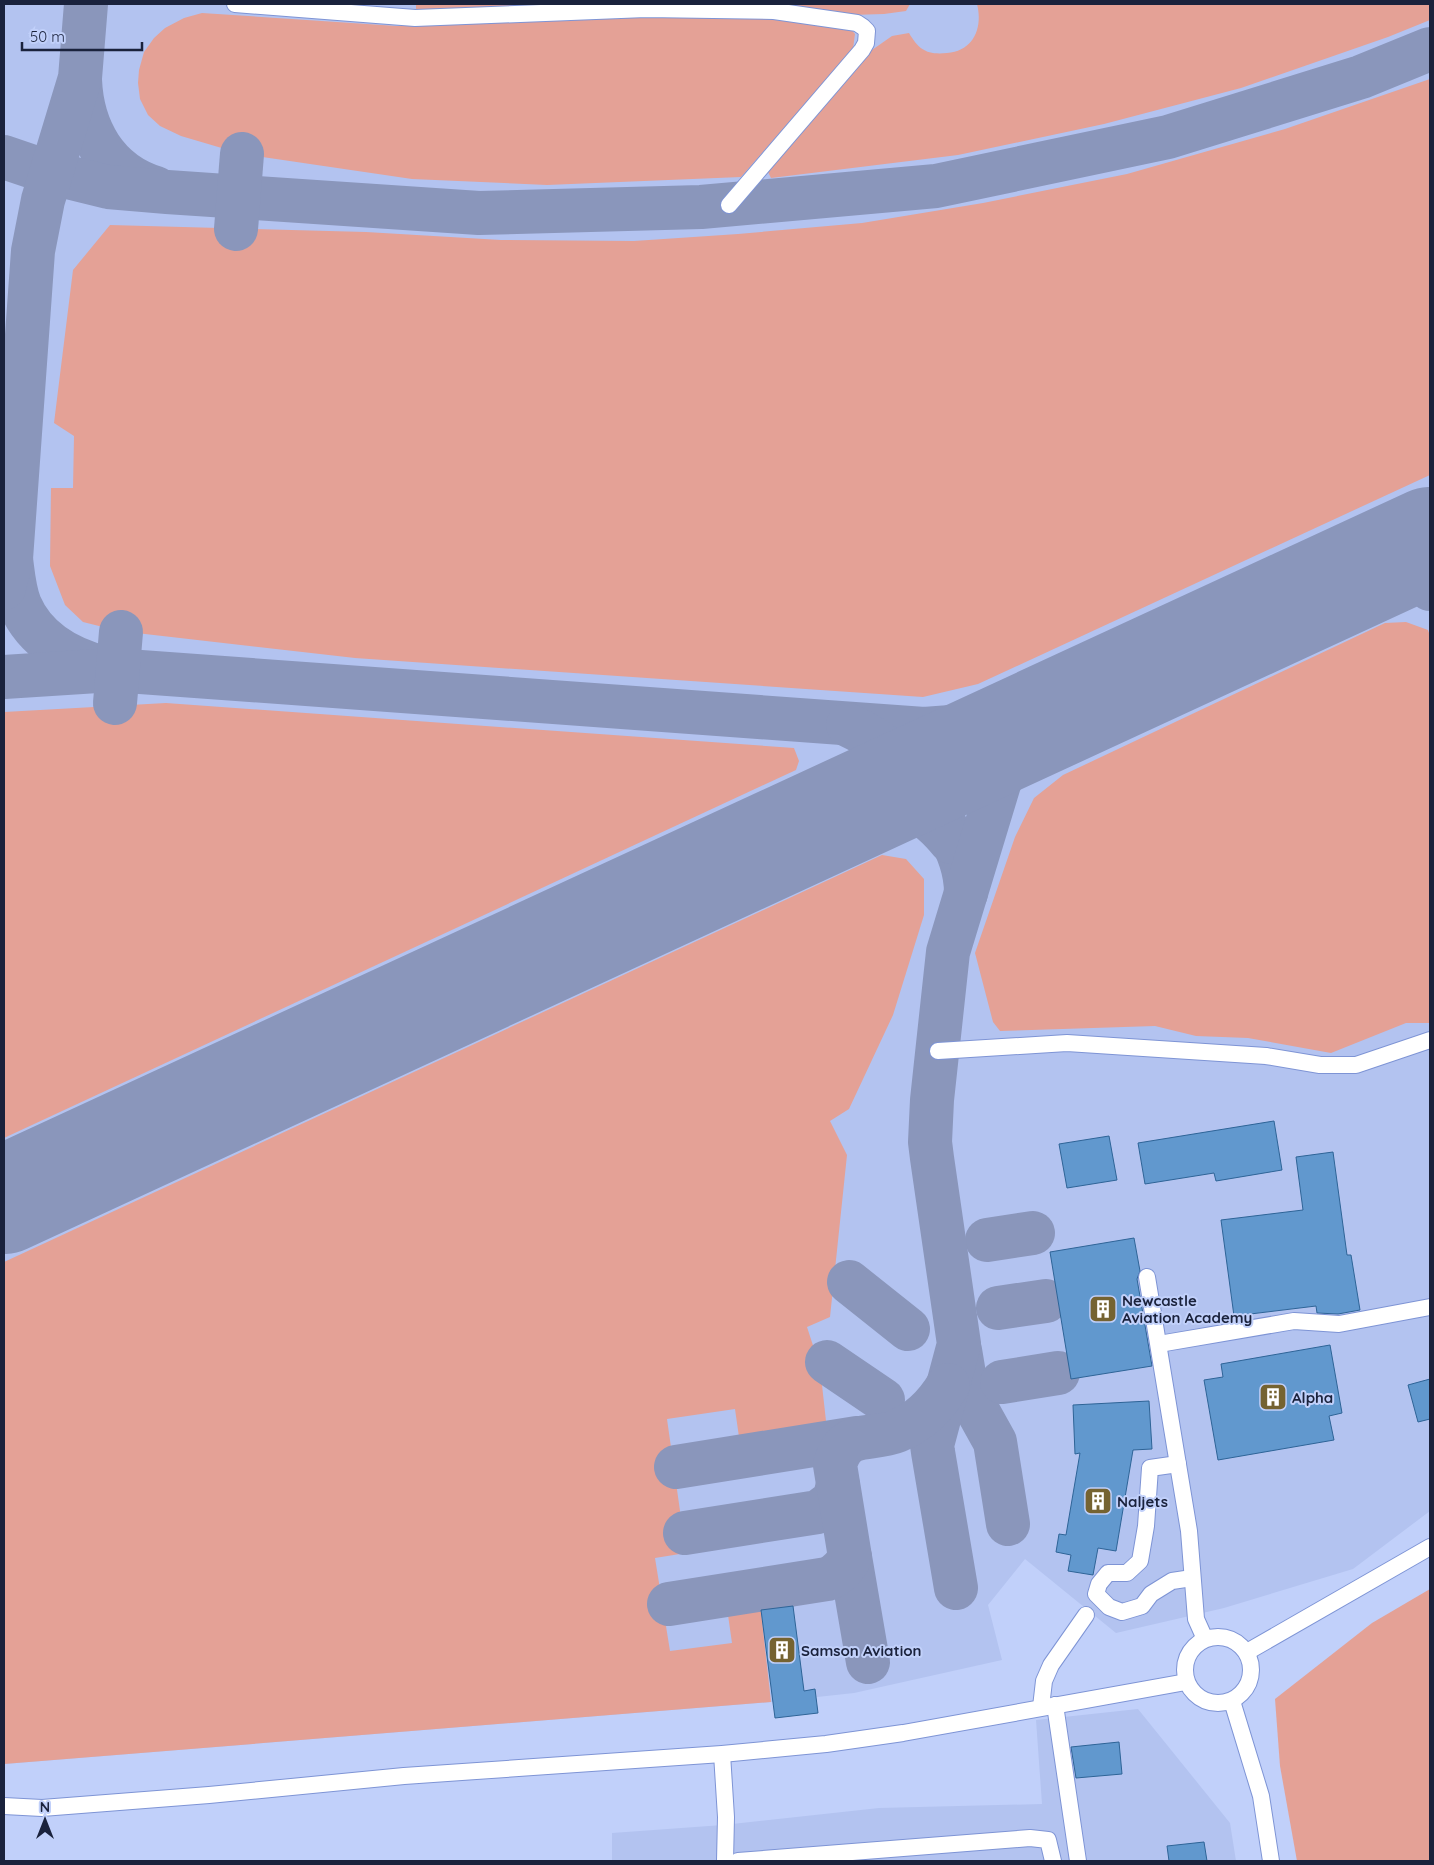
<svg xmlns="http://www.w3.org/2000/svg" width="1434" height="1865" font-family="Quicksand,sans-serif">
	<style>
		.built { fill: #b3c3f0 }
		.green { fill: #e4a196 }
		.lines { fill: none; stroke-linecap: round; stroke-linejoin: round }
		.taxiway { stroke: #8a96bb; stroke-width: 44 }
		.runway { stroke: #8a96bb; stroke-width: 108 }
		.building { fill: #6198ce; stroke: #2e6497 }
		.minor-casing { stroke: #7e94d5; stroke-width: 18 }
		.minor { stroke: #fff; stroke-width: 16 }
		.labels { text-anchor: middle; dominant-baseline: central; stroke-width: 4; stroke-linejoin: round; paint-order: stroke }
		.poi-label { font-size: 15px; font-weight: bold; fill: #1a223c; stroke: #c1d0fa; text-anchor: start }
	</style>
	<rect width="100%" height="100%" fill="#c1d0fa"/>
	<g class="built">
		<polygon points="4,4 1430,4 1430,1511 1353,1569 1224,1608 1116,1633 1025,1559 988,1605 1002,1660 854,1693 771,1702 4,1764"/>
		<polygon points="1138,1709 1230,1823 1236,1861 612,1861 612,1833 723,1825 879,1808 1042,1804 1036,1720"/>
	</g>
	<g class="green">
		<polygon points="416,4 910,4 906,11 884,14 851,15 416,11"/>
		<path d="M977,4H1430V20L1388,37L1241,88L1104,124L958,155L771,178L768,172L872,50L892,36L909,33C919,50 927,55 947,53C974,51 983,27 977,4Z"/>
		<polygon points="202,13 397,26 649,14 775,16 849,27 855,34 853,49 741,177 547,185 412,179 242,154 181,136 160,126 148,115 140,99 138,83 139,70 144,52 154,38 165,28 184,18"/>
		<polygon points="1430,79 1430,475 978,684 923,697 355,658 119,631 83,622 65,605 50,566 51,488 73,488 74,436 54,423 73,270 110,225 366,232 501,240 634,241 738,234 862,223 983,203 1127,174 1285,129"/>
		<polygon points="1406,622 1428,630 1430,636 1430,1023 1406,1023 1331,1053 1248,1038 1196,1036 1155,1026 1000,1031 993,1022 975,953 1015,837 1034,798 1063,775 1385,623"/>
		<polygon points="166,703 794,748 799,761 796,770 4,1138 4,712"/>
		<polygon points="882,855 906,859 924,879 924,915 893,1015 849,1109 830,1121 847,1155 830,1317 807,1327 820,1367 827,1430 740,1444 735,1409 667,1419 686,1553 655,1558 670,1651 732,1643 727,1608 760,1603 771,1702 4,1764 4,1262"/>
		<polygon points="1430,1589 1430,1861 1297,1861 1280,1766 1275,1699 1372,1623"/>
	</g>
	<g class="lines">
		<g class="taxiway">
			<path d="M80,80C82,129 106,173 156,188"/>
			<polyline points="4,157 51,173 108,187 167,192 479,213 701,207 936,186 1168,137 1361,77 1430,49"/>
			<polyline points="236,229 242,154"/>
			<polyline points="1412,550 1430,589"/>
			<path d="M11,559C13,574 14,590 20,605C35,640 69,659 104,668"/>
			<polyline points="4,588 11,559 33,251 43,200 80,78 86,4"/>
			<polyline points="4,677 113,670 924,729 1018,722 1074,706"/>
			<polyline points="115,703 121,632"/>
			<path d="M848,725C880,740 914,765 932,796C938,807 943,820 948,831C958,851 966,870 966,893"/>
			<path d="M850,809C869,809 893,805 912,811C928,815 941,830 951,842"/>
			<polyline points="987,1240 1033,1233"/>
			<polyline points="849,1282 908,1329"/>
			<polyline points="998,1308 1046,1301"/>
			<polyline points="960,1350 966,1386 970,1397 995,1442 1008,1524"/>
			<polyline points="827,1362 883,1400"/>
			<polyline points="1002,1382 1058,1373"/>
			<polyline points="676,1467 857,1438"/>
			<polyline points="685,1533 818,1512 834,1500 838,1485"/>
			<polyline points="850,1557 868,1662"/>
			<polyline points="956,1588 933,1452 932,1445 959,1344 932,1158 930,1142 932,1100 948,952 999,784 1022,730"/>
			<path d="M669,1604L827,1579C838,1575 845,1567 850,1557L835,1465C845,1428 870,1442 897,1431C919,1422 936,1405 948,1385"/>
		</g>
		<polyline class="runway" points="4,1200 1430,541"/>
	</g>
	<g class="building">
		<polygon points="1274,1121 1282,1170 1216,1181 1214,1173 1145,1184 1138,1143"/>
		<polygon points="1109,1136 1117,1180 1067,1188 1059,1144"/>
		<polygon points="1333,1152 1347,1255 1351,1255 1360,1310 1338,1314 1317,1313 1316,1306 1234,1316 1221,1220 1303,1210 1296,1157"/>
		<polygon points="1134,1238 1140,1271 1137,1279 1152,1366 1071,1379 1050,1252"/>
		<polygon points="1330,1345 1342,1413 1329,1416 1334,1440 1218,1460 1204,1380 1223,1377 1221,1364"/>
		<polygon points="1430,1379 1430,1419 1418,1422 1408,1385"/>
		<polygon points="1149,1401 1152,1449 1133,1450 1116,1551 1098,1548 1093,1575 1068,1571 1071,1555 1056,1552 1059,1534 1066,1535 1080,1453 1075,1454 1073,1405"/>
		<polygon points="793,1606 804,1691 815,1689 818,1713 775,1718 761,1610"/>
		<polygon points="1119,1742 1122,1774 1076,1778 1071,1747"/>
		<polygon points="1204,1842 1207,1861 1169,1861 1167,1846"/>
	</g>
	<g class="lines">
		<defs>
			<g id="minor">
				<polyline points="235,4 415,18 646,9 774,11 857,23 863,27 867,31 866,43 862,50 729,205"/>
				<polyline points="938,1051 1067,1043 1266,1056 1320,1065 1356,1065 1430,1040"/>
				<polyline points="1147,1277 1189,1531 1196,1619 1205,1639"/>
				<polyline points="1159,1344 1294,1321 1339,1324 1430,1307"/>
				<polyline points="1178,1464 1150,1468 1146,1526 1140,1561 1127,1573 1108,1573 1099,1584 1096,1594 1109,1607 1122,1612 1142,1606 1151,1594 1172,1581 1192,1578"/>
				<circle cx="1218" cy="1670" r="33"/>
				<polyline points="1247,1652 1430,1547"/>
				<polyline points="1232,1701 1261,1796 1271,1861"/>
				<polyline points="1055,1705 1078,1861"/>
				<polyline points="1041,1707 1044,1681 1051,1665 1086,1615"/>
				<polyline points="722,1754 726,1817 725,1861"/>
				<polyline points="4,1806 42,1808 209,1795 404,1776 722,1754 826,1744 903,1733 1186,1682"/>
				<polyline points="738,1861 1030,1838 1048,1840 1053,1861"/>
			</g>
		</defs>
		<use href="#minor" class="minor-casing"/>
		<use href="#minor" class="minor"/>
	</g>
	<defs>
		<symbol id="building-square" viewBox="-11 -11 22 22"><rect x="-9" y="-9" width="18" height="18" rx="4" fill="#756331" stroke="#c1d0fa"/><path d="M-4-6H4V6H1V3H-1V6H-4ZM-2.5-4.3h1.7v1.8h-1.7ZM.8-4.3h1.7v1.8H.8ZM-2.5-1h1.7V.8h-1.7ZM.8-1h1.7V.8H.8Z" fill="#fff"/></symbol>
	</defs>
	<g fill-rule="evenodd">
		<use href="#building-square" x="1087" y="1293" width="32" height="32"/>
		<use href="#building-square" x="1257" y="1381" width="32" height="32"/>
		<use href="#building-square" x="1082" y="1485" width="32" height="32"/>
		<use href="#building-square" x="766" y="1634" width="32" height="32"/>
	</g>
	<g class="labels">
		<g class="poi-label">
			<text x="1122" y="1300">Newcastle<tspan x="1122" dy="17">Aviation Academy</tspan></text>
			<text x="1292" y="1397">Alpha</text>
			<text x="1117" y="1501">Naljets</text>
			<text x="801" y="1650">Samson Aviation</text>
		</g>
	</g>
	<rect width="1434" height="1865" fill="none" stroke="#1a223c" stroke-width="10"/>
	<g transform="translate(45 1820)" stroke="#c1d0fa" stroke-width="4" paint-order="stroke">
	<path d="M0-4L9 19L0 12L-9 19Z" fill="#1a223c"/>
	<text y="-8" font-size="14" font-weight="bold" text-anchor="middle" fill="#1a223c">N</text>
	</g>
	<path d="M22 42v8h120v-8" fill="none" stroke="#1a223c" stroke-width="2.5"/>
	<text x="30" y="42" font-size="15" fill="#1a223c" stroke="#c1d0fa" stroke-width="4" paint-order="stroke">50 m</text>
</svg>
